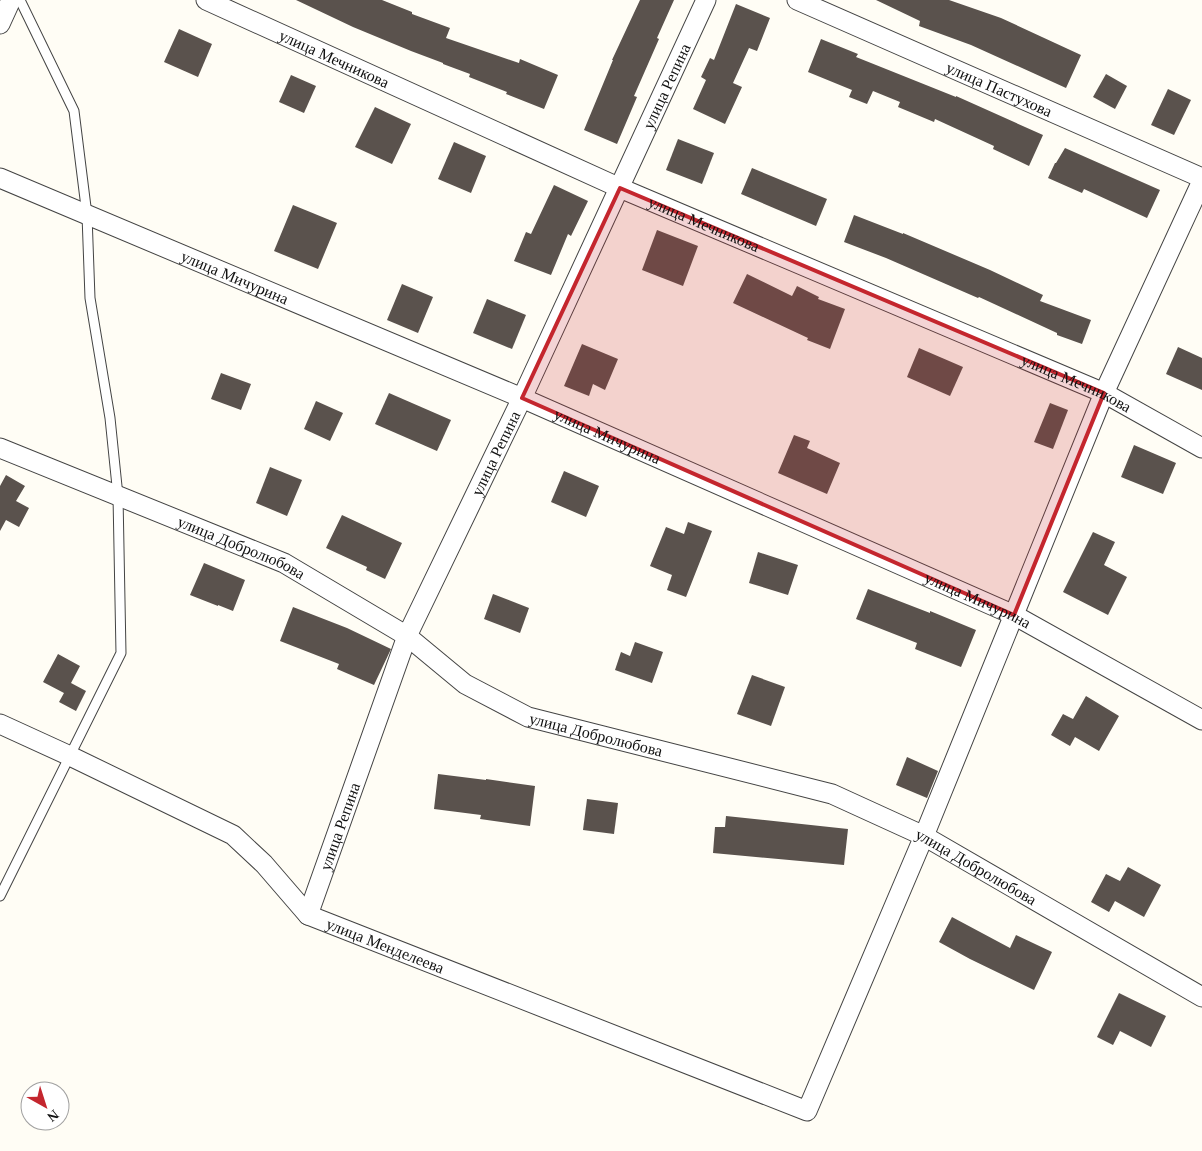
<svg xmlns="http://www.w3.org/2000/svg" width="1202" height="1151" font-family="Georgia,serif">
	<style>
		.building { fill: #5a524d }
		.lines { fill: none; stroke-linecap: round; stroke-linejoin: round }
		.service-casing { stroke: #444; stroke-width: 11 }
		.minor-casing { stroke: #444; stroke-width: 21 }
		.service { stroke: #fff; stroke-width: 9 }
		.minor { stroke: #fff; stroke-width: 19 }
		.marked { fill: #c4262e; fill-opacity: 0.2; stroke: #c4262e; stroke-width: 4; stroke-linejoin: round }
		.labels { text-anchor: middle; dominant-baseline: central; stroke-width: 5; stroke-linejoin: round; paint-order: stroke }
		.street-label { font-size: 16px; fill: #111; stroke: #fff }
	</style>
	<rect width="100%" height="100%" fill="#fffdf5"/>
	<g class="building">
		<polygon points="296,0 382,0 412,12 412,14 450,28 446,38 519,63 520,59 558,75 544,109 506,94 507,92 469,77 470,74 443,64 443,63 411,51 353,27"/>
		<polygon points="640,0 674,0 657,38 659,39 634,96 637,97 617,144 584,130 613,60 612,60"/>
		<polygon points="876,0 949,0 1001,18 1081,55 1066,88 971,45 919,26 920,21"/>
		<polygon points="736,4 770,18 757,51 749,48 733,83 742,87 725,124 693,109 706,80 701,77 710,58 714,60"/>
		<polygon points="179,29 212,44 198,77 164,62"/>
		<polygon points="821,39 858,54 856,57 956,97 956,96 1043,135 1029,166 993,149 994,146 935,119 934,122 898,107 900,102 873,91 867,104 849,97 852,90 808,72"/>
		<polygon points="1106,74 1127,86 1115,109 1093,97"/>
		<polygon points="291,75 316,86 304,113 279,102"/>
		<polygon points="1168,89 1191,100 1174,135 1151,125"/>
		<polygon points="375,107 411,124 392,164 355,147"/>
		<polygon points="678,139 714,153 702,184 666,170"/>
		<polygon points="454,142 486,156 471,193 438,179"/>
		<polygon points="1065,148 1160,190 1147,218 1084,189 1082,193 1048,178 1055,163 1056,163"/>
		<polygon points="752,168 827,199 816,226 741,194"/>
		<polygon points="554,185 588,201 571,236 568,234 551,275 514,261 526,232 531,234"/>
		<polygon points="293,205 337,223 318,269 274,251"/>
		<polygon points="854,215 903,234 903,233 990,270 1043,295 1040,301 1091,320 1082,344 1057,335 1057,333 979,297 978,298 886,258 844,242"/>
		<polygon points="657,230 698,246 683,286 642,270"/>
		<polygon points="747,274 792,296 797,286 819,297 818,299 845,309 830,349 807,340 808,338 733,303"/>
		<polygon points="402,284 433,297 418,333 387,320"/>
		<polygon points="487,299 526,315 512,349 473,333"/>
		<polygon points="582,344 618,359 605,390 593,384 589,396 564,386"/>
		<polygon points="1178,347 1202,358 1202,390 1166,374"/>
		<polygon points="919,348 963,367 950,396 907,377"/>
		<polygon points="221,373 251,384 241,410 211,399"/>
		<polygon points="389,393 451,420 437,451 375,424"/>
		<polygon points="316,401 343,413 330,441 304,429"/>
		<polygon points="1050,403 1068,410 1053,449 1034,442"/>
		<polygon points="794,435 810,441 807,448 840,463 827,494 778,473"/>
		<polygon points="1134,445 1176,463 1163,494 1121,477"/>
		<polygon points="270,467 302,480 287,516 256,503"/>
		<polygon points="564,471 599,486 586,517 551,502"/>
		<polygon points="6,475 25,486 16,501 29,508 19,527 6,520 0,531 0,486"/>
		<polygon points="342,515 402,543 385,579 366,570 367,567 326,548"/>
		<polygon points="688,522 712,531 686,597 667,590 672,575 650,566 666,527 684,534"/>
		<polygon points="1093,532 1115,542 1104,565 1127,577 1108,615 1063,592"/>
		<polygon points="758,552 798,565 788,595 749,583"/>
		<polygon points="204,563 245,580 233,611 218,605 218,606 190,595"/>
		<polygon points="868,589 930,613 930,611 976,630 961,667 915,649 917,643 856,619"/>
		<polygon points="493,594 529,608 520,633 484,619"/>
		<polygon points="293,607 347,628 391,649 374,685 337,669 339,664 280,641"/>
		<polygon points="635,642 663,652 652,683 615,670 621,652 630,656"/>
		<polygon points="58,654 80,666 71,683 86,691 76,711 59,702 64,693 43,682"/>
		<polygon points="752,675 785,687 771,726 737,714"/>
		<polygon points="1086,696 1119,716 1099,751 1075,737 1070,746 1051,735 1063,714 1073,719"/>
		<polygon points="907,757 938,771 927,798 896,785"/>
		<polygon points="438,774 486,780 486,779 535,786 530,826 480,819 481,815 434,809"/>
		<polygon points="587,799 618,803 614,834 583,830"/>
		<polygon points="726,816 848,829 844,865 713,853 715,827 725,827"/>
		<polygon points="1128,867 1161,885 1144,917 1115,901 1109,912 1091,902 1106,874 1120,881"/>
		<polygon points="952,917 1010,948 1016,935 1052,952 1034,990 970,959 939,942"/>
		<polygon points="1119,993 1166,1016 1151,1047 1120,1031 1113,1045 1097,1037"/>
	</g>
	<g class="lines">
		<defs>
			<polyline id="service" points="0,896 121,653 118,496 110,418 90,298 87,215 74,111 20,0"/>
			<g id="minor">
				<path id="s1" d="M206,0L620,188L1104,393L1202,448"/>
				<path id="s2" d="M797,0L1202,178"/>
				<polyline points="0,24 11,0"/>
				<path id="s3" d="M0,178L522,398L1014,615L1202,720"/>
				<path id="s4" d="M0,448L284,563L407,636L465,684L528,717L832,794L924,836L1202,997"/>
				<path id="s5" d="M0,724L70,756L233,835L264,864L308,915L807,1111L924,836L1104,393L1202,181"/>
				<path id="s6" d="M308,915L407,636L522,398L706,0"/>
			</g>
		</defs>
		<use href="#service" class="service-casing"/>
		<use href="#minor" class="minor-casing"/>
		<use href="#service" class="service"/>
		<use href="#minor" class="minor"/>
	</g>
	<path class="marked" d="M620,188L1104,393L1014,615L522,398Z"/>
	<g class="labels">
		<g class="street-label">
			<text stroke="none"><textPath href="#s1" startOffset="141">улица Мечникова</textPath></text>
			<text stroke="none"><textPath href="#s6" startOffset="904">улица Репина</textPath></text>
			<text stroke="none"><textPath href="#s2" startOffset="221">улица Пастухова</textPath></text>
			<text stroke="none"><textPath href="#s1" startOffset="546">улица Мечникова</textPath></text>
			<text stroke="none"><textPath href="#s3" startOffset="255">улица Мичурина</textPath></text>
			<text stroke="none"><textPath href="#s1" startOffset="951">улица Мечникова</textPath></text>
			<text stroke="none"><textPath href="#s3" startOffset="660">улица Мичурина</textPath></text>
			<text stroke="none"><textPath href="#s6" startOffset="499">улица Репина</textPath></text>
			<text stroke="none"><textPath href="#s4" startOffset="261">улица Добролюбова</textPath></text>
			<text stroke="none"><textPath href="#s3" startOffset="1065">улица Мичурина</textPath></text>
			<text stroke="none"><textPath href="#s4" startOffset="666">улица Добролюбова</textPath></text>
			<text stroke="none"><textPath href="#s6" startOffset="94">улица Репина</textPath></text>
			<text stroke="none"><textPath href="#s4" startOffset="1071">улица Добролюбова</textPath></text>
			<text stroke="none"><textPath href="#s5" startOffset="451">улица Менделеева</textPath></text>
		</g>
	</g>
	<g transform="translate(45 1106) rotate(141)"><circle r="24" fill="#ffffff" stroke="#a0a0a0"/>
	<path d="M0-4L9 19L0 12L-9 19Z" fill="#c4262e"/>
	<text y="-8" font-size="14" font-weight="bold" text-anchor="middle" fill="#111111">N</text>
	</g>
</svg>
